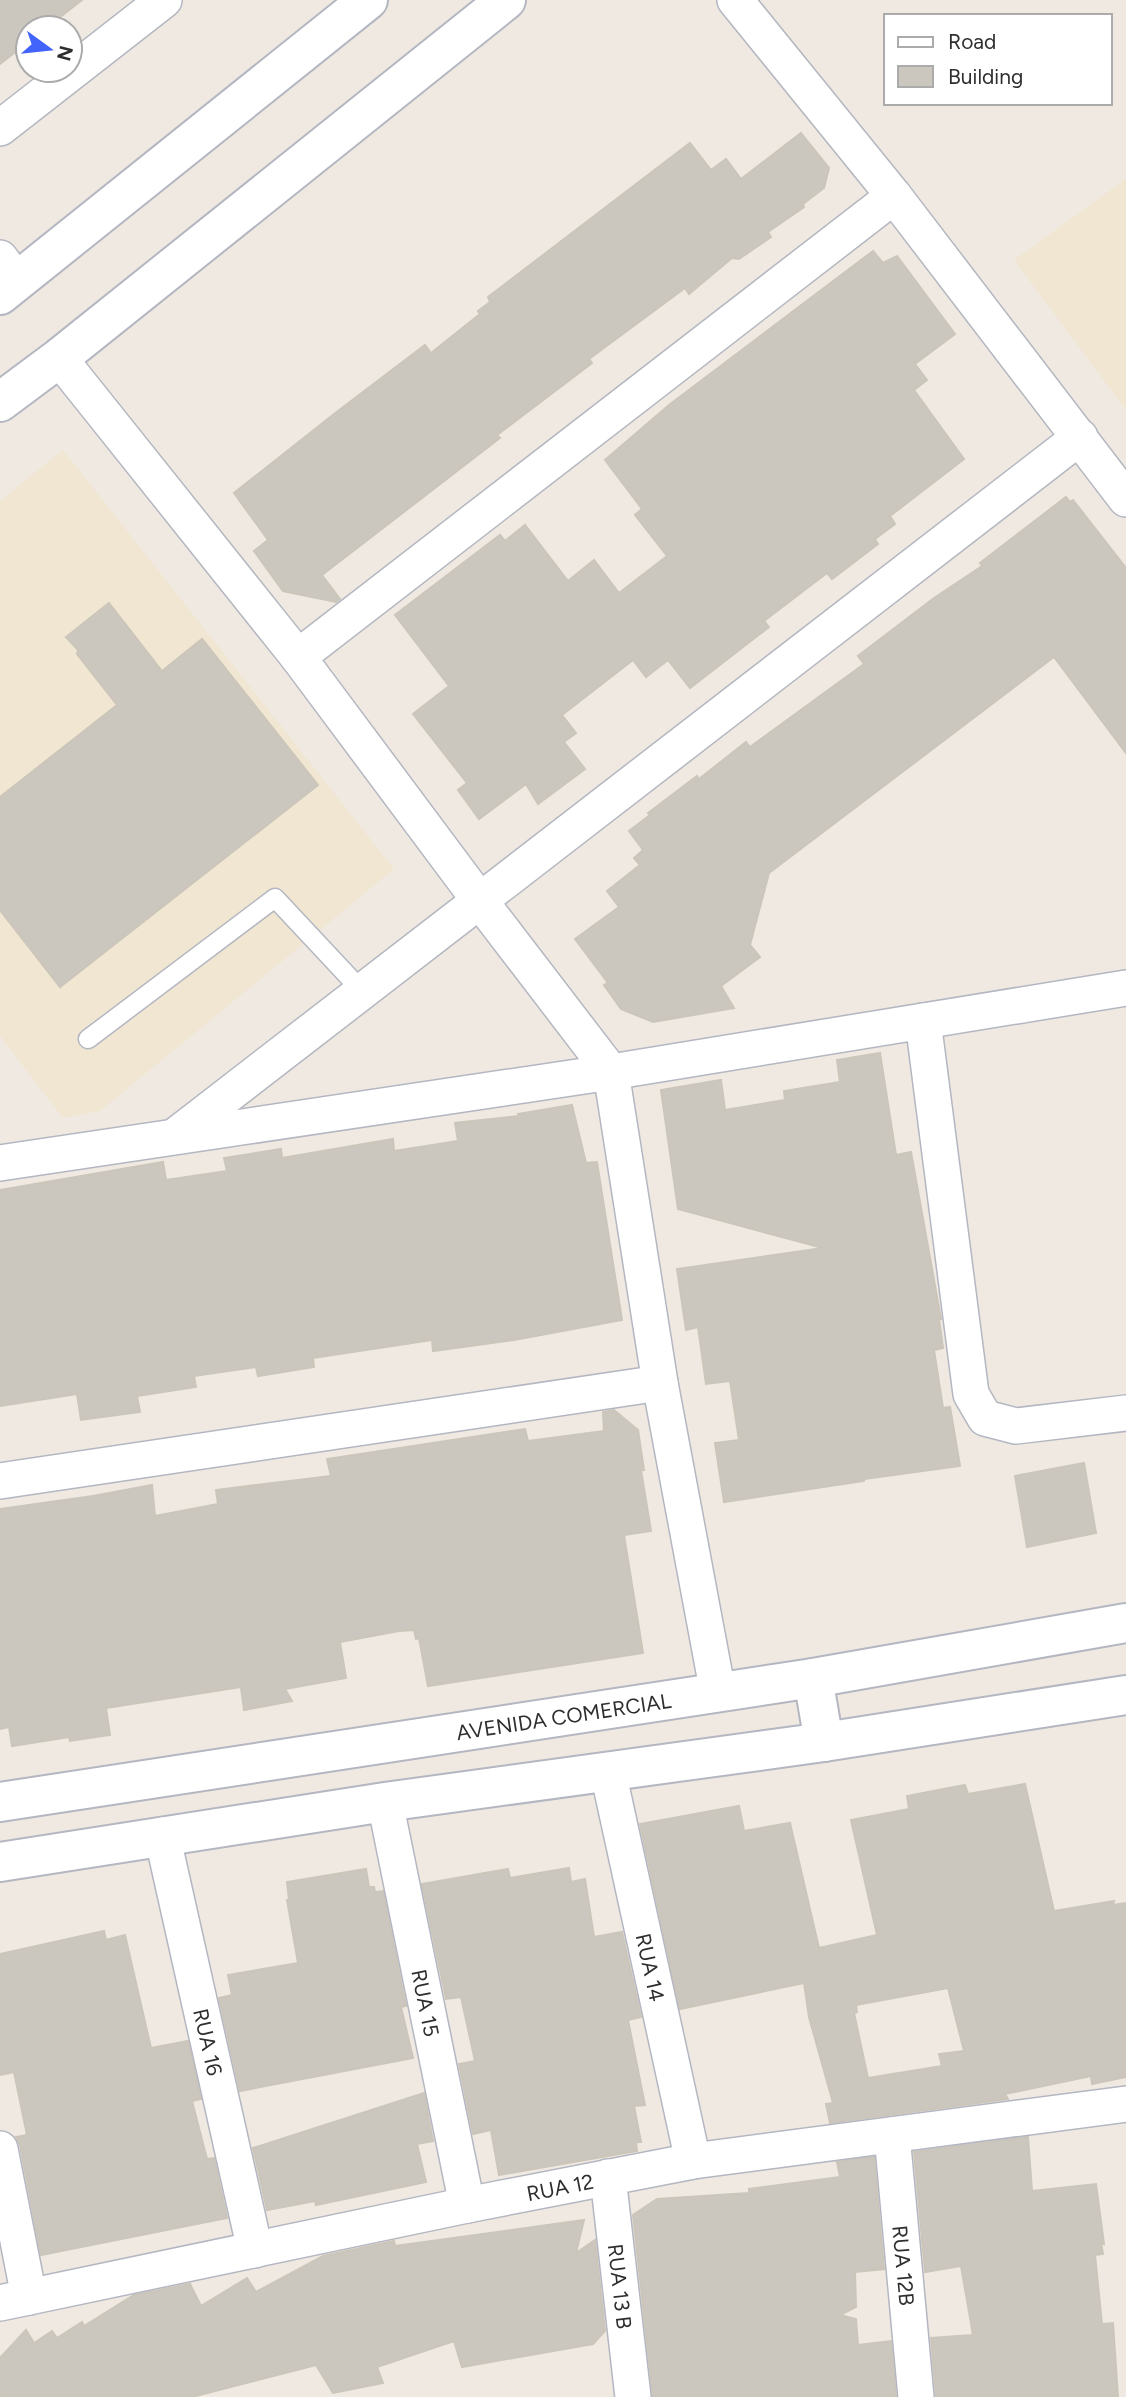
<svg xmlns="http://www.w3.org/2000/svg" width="1126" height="2397" font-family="Figtree,sans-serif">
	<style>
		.education { fill: #f0e6d1 }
		.building { fill: #cbc7bf; stroke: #cbc5ba; stroke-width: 2; fill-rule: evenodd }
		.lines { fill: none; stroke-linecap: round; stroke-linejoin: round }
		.service-casing { stroke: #b4b7c1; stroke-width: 21 }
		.minor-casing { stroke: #b4b7c1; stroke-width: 38 }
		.tertiary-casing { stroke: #b4b7c1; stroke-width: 42 }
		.service { stroke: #fff; stroke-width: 18 }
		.minor { stroke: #fff; stroke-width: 35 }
		.tertiary { stroke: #fff; stroke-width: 38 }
		.labels { text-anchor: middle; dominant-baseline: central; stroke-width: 6; stroke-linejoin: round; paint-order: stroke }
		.street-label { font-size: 21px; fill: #2e2e2e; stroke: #fff }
	</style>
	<rect width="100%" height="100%" fill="#efe9e1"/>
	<g class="education">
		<polygon points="1126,179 1126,410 1014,260"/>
		<polygon points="63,450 394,869 100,1111 63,1118 0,1036 0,501"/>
	</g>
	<g class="building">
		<polygon points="0,0 82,0 46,28 28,28 28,42 0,64"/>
		<polygon points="801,133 829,168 824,188 803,204 804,207 768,232 771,237 739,259 732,258 689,294 685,288 589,359 592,363 497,435 500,438 322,575 340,599 336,602 283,591 254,551 268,540 234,493 334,414 425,345 431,353 480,314 478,311 490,302 488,297 690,143 711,170 726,159 741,179"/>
		<polygon points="873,251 883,263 897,256 955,334 915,364 927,380 914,390 964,459 890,516 895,524 875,539 878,544 832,579 827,573 764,621 769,627 690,688 668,660 646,677 633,660 562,715 576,733 564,742 585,769 538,804 526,784 479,819 458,790 467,783 413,714 449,686 395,615 500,535 505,541 525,525 568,581 594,560 619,593 667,556 635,515 642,509 605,460 669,405"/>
		<polygon points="1066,497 1070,502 1073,500 1126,568 1126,753 1054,657 769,873 750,945 760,957 721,986 734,1008 653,1022 621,1009 604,985 608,983 575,939 619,907 607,891 640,865 634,858 643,850 629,831 650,815 648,813 697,776 699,779 746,742 750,747 864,664 858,656 934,598 982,566 980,563"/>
		<polygon points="109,603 162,671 202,639 318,785 60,987 0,910 0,797 117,705 77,654 78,650 66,637"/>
		<polygon points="880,1053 896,1155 911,1152 941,1319 939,1319 943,1348 934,1350 943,1408 950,1407 960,1466 864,1479 864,1481 724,1502 715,1443 739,1440 730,1381 706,1384 698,1327 686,1330 677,1269 823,1248 678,1209 661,1090 721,1080 725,1110 785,1100 784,1091 840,1082 837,1060"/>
		<polygon points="572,1105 586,1163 597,1162 622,1320 514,1340 433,1351 432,1340 313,1358 314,1367 258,1376 256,1367 194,1376 196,1387 137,1396 140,1412 81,1420 77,1394 0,1406 0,1190 163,1162 166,1180 227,1171 224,1158 281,1149 282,1158 393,1139 394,1151 458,1141 455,1123 519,1116 518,1114"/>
		<polygon points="614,1410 638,1430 644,1470 641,1470 651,1531 624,1535 643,1653 428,1686 419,1638 416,1639 414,1630 399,1631 340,1642 346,1678 285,1689 292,1701 244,1710 241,1687 106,1708 110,1735 70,1741 69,1737 12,1746 9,1727 0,1729 0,1509 93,1496 152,1485 155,1516 218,1504 216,1490 331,1476 327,1459 525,1429 528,1441 604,1431 603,1412"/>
		<polygon points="1084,1463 1096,1533 1027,1547 1015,1476"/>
		<path d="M1025,1784L1054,1911L1114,1901L1113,1905L1126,1903V2077L1092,2084L1091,2076L1005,2094L1008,2099L830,2123L826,2104L833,2103L809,2017L804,1983L680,2009L640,1824L739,1806L744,1831L790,1823L819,1948L877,1935L851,1820L909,1809L907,1796L965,1785L968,1794ZM948,1988L964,2051L939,2054L942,2066L868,2078L854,2013L857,2012L856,2005Z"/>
		<polygon points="569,1868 571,1882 585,1879 594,1937 622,1932 641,2017 628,2020 645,2105 634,2106 641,2142 636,2142 637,2151 499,2175 491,2130 473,2134 459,2064 475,2061 461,1997 446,1999 422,1884 508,1869 510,1878"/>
		<polygon points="366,1869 369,1887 374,1887 375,1892 383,1891 406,2006 401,2007 413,2058 240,2091 219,1998 232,1995 228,1975 298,1963 287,1900 289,1900 287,1882"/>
		<polygon points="104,1931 106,1940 125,1935 151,2048 188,2041 201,2099 192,2101 207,2159 214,2158 227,2218 41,2255 20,2145 16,2137 27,2135 14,2072 0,2075 0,1954"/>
		<polygon points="424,2093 433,2141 417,2144 426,2182 316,2205 315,2201 267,2210 253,2148"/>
		<polygon points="1028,2137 1032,2191 1096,2184 1104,2244 1101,2243 1103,2254 1095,2255 1102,2324 1113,2323 1118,2397 936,2397 931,2338 973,2335 961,2266 925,2272 914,2152"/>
		<polygon points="874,2157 884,2269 855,2272 856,2307 840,2315 856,2319 858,2345 891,2341 896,2397 653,2397 633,2215 657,2199 749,2193 749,2189 840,2177 837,2162"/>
		<polygon points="584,2220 576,2253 595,2240 605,2331 593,2344 462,2367 454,2341 377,2367 383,2383 333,2393 316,2365 192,2397 0,2397 0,2358 26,2330 34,2343 52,2331 57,2338 82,2322 84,2326 134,2295 190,2284 201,2306 247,2278 256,2292 323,2256 394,2241 395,2246"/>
	</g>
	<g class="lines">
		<defs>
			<polyline id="service" points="88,1039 275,898 363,992"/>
			<g id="minor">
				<polyline points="735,0 894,196 1126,499"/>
				<polyline points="0,128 164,0"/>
				<polyline points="0,258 17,281"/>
				<polyline points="59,358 298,657 480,901 611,1072 660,1383 718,1693"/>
				<polyline points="298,657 894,196"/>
				<polyline points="923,1021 971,1394 985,1418 1016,1426 1126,1413"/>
				<polyline points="175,1136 1080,437"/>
				<polyline points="0,1163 611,1072 1126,988"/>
				<polyline points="0,1481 660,1383"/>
				<path id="s1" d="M608,1772L693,2161"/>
				<path id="s2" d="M385,1802L467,2205"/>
				<path id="s3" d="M162,1835L255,2250"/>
				<path id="s4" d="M892,2135L916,2397"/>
				<polyline points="0,2149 29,2297"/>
				<path id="s5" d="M608,2177L633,2397"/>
				<path id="s6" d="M0,2303L467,2205L693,2161L1126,2104"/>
			</g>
			<g id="tertiary">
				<polyline points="0,295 368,0"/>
				<polyline points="0,402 59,358 506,0"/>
				<polyline points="813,1678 824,1742"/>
				<path id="s7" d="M0,1802L813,1678L1126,1623"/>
				<polyline points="0,1862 385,1802 824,1742 1126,1695"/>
			</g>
		</defs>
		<use href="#service" class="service-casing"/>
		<use href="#minor" class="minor-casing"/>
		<use href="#tertiary" class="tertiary-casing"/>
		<use href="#service" class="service"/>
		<use href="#minor" class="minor"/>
		<use href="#tertiary" class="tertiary"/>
	</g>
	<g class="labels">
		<g class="street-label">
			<text stroke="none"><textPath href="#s7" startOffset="570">AVENIDA COMERCIAL</textPath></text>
			<text stroke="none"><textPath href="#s1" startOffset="200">RUA 14</textPath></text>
			<text stroke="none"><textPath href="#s2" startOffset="205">RUA 15</textPath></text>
			<text stroke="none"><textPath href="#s3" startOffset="212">RUA 16</textPath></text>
			<text stroke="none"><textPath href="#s6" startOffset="572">RUA 12</textPath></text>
			<text stroke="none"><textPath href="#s4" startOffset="131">RUA 12B</textPath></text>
			<text stroke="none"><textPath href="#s5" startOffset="110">RUA 13 B</textPath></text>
		</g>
	</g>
	<rect x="884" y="14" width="228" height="91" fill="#ffffff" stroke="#ababab" stroke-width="2"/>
	<rect x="898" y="37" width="35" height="10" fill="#ffffff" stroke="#ababab" stroke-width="2"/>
	<text x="948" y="49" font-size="21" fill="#2e2e2e">Road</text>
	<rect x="898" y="66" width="35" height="21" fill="#cbc7bf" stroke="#ababab" stroke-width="2"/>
	<text x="948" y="84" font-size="21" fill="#2e2e2e">Building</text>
	<g transform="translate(49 49) rotate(105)"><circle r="33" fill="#ffffff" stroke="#ababab" stroke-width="2"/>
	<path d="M0-5L12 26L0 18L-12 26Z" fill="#4264fb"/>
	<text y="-10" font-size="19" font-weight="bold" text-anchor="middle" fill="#2e2e2e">N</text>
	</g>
</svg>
